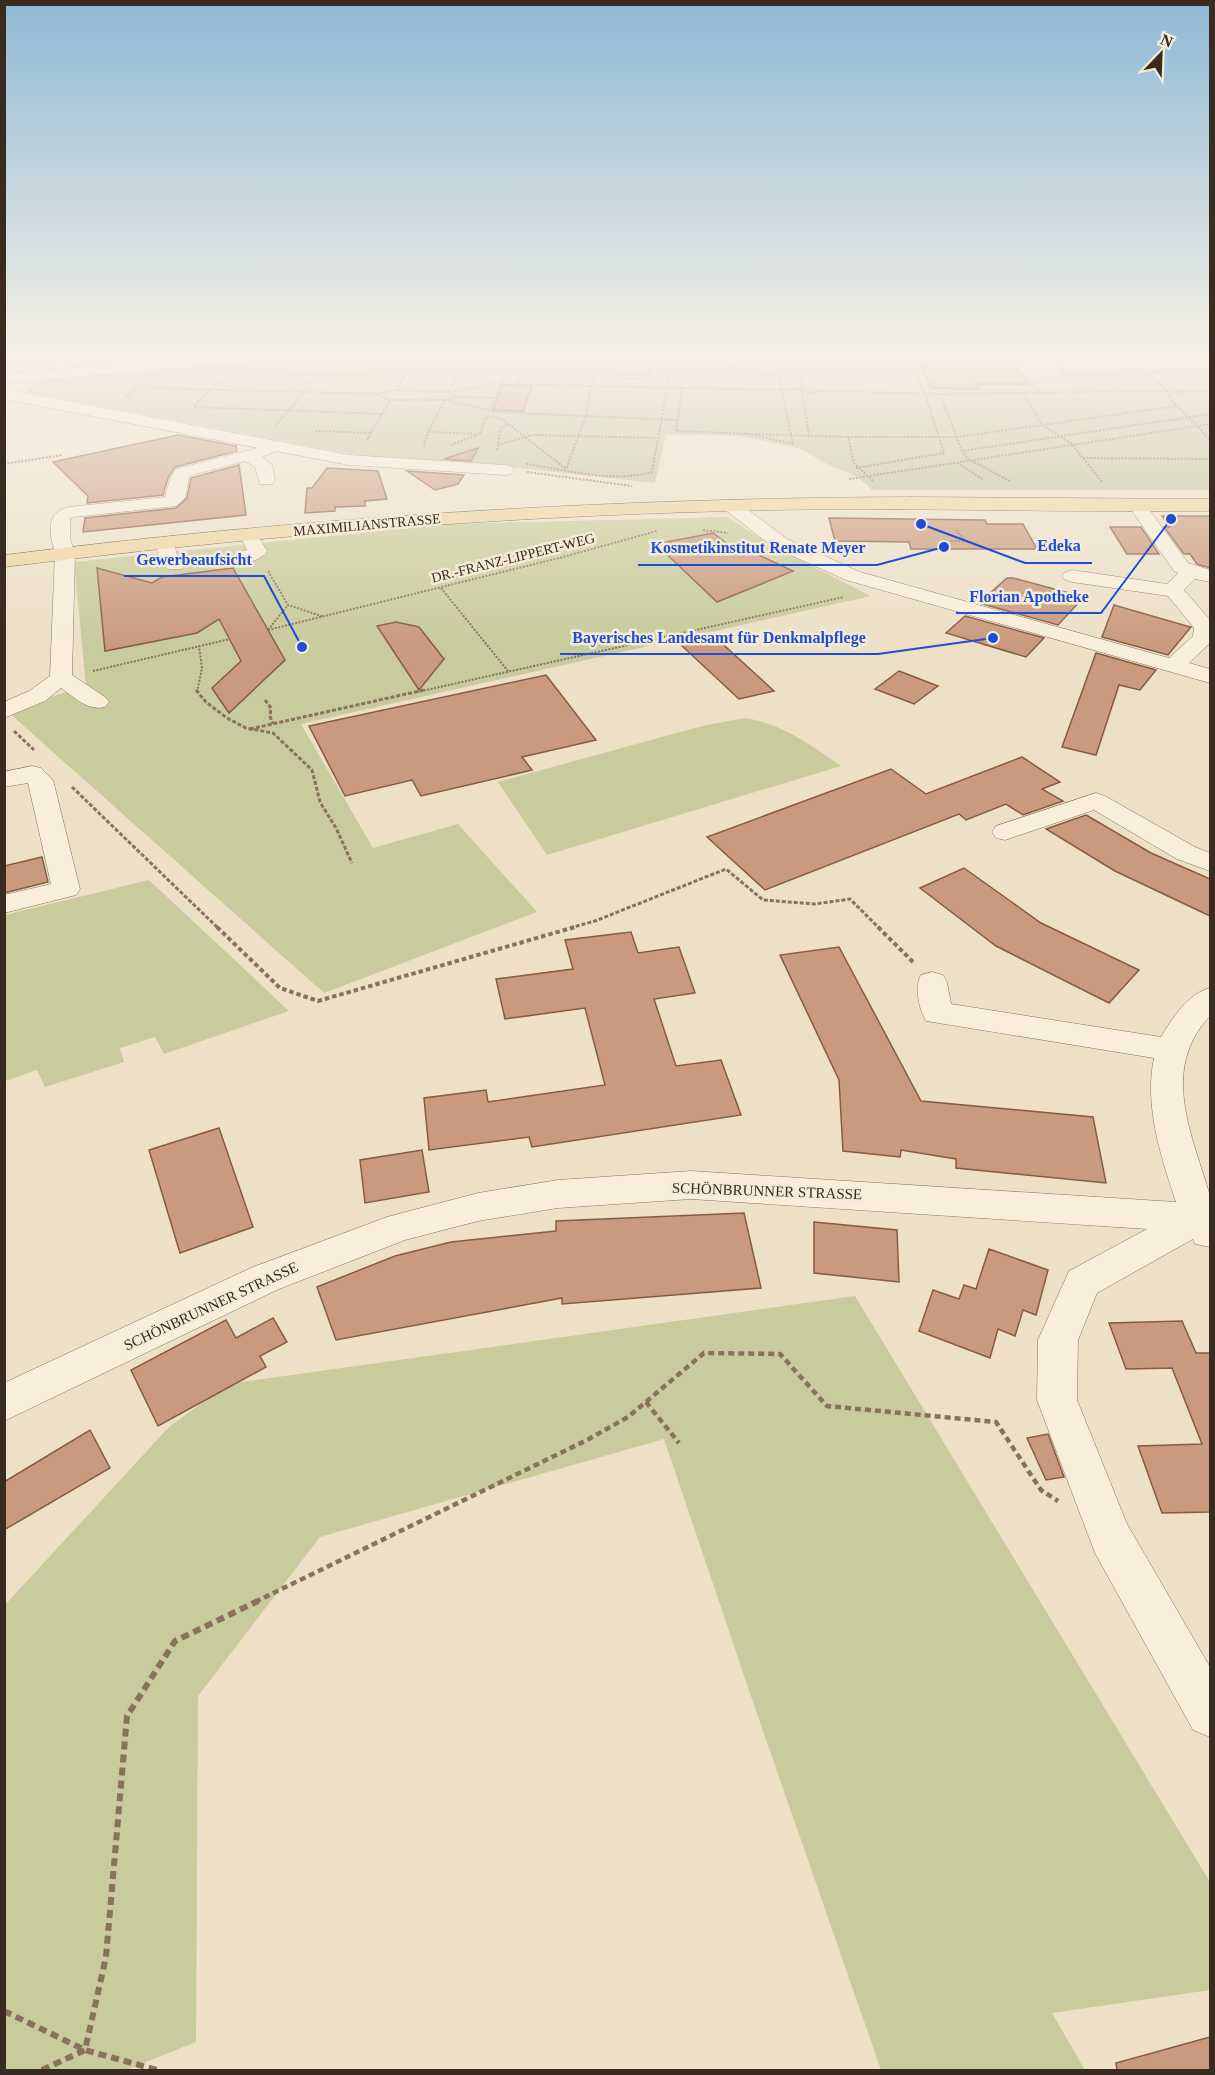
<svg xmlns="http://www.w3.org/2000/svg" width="1215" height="2075" font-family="Georgia,serif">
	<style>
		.green { fill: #c8cb9b }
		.cemetery { fill: #bec19a }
		.building { fill: #ca9a7e; stroke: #875b43; stroke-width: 1.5 }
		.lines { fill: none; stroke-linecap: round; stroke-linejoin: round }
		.minor-casing { stroke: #88725d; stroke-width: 1 }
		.major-casing { stroke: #574131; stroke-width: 1 }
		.path-far4 { stroke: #88725d; stroke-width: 2; stroke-dasharray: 2 1.5; stroke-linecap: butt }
		.path-far3 { stroke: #88725d; stroke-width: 3; stroke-dasharray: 4 2; stroke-linecap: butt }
		.path-far2 { stroke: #88725d; stroke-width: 4; stroke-dasharray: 4.5 3; stroke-linecap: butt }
		.path-far1 { stroke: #88725d; stroke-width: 4.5; stroke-dasharray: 6 4; stroke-linecap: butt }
		.path { stroke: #88725d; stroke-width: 6; stroke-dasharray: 8 5; stroke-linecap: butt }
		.minor { fill: #f8eeda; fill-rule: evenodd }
		.major { fill: #efd3a1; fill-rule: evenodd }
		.labels { text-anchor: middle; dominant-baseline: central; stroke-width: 5; stroke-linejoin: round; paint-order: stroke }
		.far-street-label { font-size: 14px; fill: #392b20; stroke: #f5ebd7 }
		.street-label { font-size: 15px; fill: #392b20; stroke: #f5ebd7 }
		.leader { fill: none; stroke: #1d4ed8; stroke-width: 2 }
		.callout-dot { fill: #1d4ed8; stroke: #f5ebd7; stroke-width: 2 }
		.callout-label { font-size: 16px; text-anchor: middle; font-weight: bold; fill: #1d4ed8; stroke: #f5ebd7; stroke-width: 5; stroke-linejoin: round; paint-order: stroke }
	</style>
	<rect width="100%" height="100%" fill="#ede0c7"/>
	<g class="green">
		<polygon points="88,355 7,369 5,369 5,357"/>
		<polygon points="727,517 771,545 871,596 301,724 373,848 458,824 537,912 324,993 8,712 86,685 74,562 450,524"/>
		<path d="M745,718C783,724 810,745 841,766L547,855L498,782L702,726Z"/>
		<polygon points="149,880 289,1011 164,1054 155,1037 120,1048 124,1062 45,1087 37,1070 5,1081 5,915"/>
		<polygon points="855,1296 1210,1882 1210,1990 1052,2013 1085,2070 881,2070 754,1705 664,1439 320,1537 198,1696 196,2042 126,2070 5,2070 4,1606 169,1427 228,1384"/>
	</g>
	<polygon class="cemetery" points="307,355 917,355 932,388 978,389 976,383 1028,384 1023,377 1060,376 1055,370 1210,368 1210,490 872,490 858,477 823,462 801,449 739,436 666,435 655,483 518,468 355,455 26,392 40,378"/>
	<g class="building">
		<polygon points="917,355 1009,355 1028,384 976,384 979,389 931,388"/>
		<polygon points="502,385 532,386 523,411 493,410"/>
		<polygon points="178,435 236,446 237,451 175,467 168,478 163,495 87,503 88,496 53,462"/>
		<polygon points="478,448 471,461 444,459"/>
		<polygon points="239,465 246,515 83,532 85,518 176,508 187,498 191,478"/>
		<polygon points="327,468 378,471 387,499 365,501 365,506 335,507 335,511 305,513 307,488 312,488"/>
		<polygon points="407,471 464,475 458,484 435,490"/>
		<polygon points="1162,516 1210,516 1210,568 1197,564 1190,554 1184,554 1164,527 1170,527"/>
		<polygon points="829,518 985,520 987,524 1023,524 1037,549 911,549 909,542 835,541"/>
		<polygon points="1110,527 1141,527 1159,554 1127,554"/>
		<polygon points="713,533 741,554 752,552 793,571 717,602 656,544"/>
		<polygon points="97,568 152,583 162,577 233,568 285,660 229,713 212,688 241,661 219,619 197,633 105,651"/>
		<polygon points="1007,578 1013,578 1084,597 1058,625 979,603"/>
		<polygon points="1114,605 1190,627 1191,627 1168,655 1102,637"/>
		<polygon points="965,616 1044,638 1026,657 946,633"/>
		<polygon points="396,622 419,627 444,659 419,690 377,626"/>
		<polygon points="715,637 774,691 739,699 681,645"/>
		<polygon points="1096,653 1156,670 1140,690 1119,685 1096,755 1062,747"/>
		<polygon points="899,671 938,686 914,704 875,689"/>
		<polygon points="546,675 596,740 522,757 532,770 421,796 412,780 345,796 309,726"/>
		<polygon points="1022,757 1060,782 1042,789 1063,801 1023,815 1006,804 966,820 959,814 765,890 707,837 891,769 926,794"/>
		<polygon points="1086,815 1151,853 1210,879 1210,916 1115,871 1046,829"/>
		<polygon points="42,857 48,882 4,893 4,866"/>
		<polygon points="964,868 1041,923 1139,970 1109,1003 996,946 920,888"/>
		<polygon points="631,932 638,953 679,947 695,993 654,999 676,1066 721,1060 741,1115 532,1147 529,1137 429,1150 424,1098 486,1090 488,1102 605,1085 585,1008 505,1019 496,979 573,969 565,940"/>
		<polygon points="839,947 921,1101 1093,1117 1106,1183 956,1168 956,1159 901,1150 900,1157 843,1151 839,1080 780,955"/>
		<polygon points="219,1128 253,1227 180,1253 149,1150"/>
		<polygon points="422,1150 429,1192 365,1203 360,1160"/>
		<polygon points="744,1213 761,1288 562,1304 562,1298 336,1340 317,1287 395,1256 451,1242 556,1231 556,1221"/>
		<polygon points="814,1222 897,1230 899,1282 814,1273"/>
		<polygon points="989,1249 1048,1270 1036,1315 1023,1310 1015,1336 998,1329 990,1358 919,1331 933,1290 959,1299 964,1285 976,1289"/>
		<polygon points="273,1318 287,1342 260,1356 266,1367 158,1426 131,1370 226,1320 236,1338"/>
		<polygon points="1182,1321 1196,1353 1210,1353 1210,1512 1162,1513 1138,1446 1202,1444 1172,1368 1126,1369 1109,1323"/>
		<polygon points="90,1430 110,1468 4,1530 4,1482"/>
		<polygon points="1048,1434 1064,1477 1046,1480 1027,1438"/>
		<polygon points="1210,2037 1210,2070 1117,2070 1116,2063"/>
	</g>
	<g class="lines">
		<defs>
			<g id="minor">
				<polygon points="233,355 288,355 281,359 4,383 4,374"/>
				<path d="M4,389L349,455L505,465L511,466L514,470L511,474L505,475L349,465L276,451L262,457L272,465L275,480L272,484H260L255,467L245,461L189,476L185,498L176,506L74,517L70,519V539L75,553L72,675L105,697L109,702L105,707C88,711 75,698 61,688L45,701L4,718V702L29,691L50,676L55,553C50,534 44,513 69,507L165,497L170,479L176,469L258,448L4,399Z"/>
				<polygon points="730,500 736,501 787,539 860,572 1169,658 1193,636 1194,628 1168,596 1072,582 1065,580 1062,576 1065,572 1072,570 1167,584 1178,573 1174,571 1128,505 1131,501 1143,501 1188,563 1210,570 1210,582 1195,579 1184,590 1210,620 1210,643 1189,663 1210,669 1210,683 846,580 773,547 724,509 721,505 724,501"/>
				<path d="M248,529L255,531L267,551C260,561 247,564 235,561L232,557L235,553L247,550L239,535L241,531Z"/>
				<polygon points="166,537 173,539 178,559 185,565 182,569 168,569 159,562 156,543 159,539"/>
				<polygon points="32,766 41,768 53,780 80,889 76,895 4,913 4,895 51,884 28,783 4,787 4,772"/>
				<polygon points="1096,793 1105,796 1195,847 1210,853 1210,871 1177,859 1094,810 1005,840 996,838 992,832 996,826"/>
				<path d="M932,972L943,975L947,982L951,1004L1161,1037C1172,1018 1189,993 1210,988V1016C1159,1070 1193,1136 1210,1196C1214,1211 1210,1231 1210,1247L1195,1244L1193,1239L1097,1293L1078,1340L1077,1400L1127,1524L1210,1667V1737L1193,1730L1095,1553L1037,1400L1038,1340L1069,1271L1147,1229L691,1199L558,1208L478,1221L405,1240L279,1289L4,1421V1383L253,1267L387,1217L478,1193L558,1180L691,1171L1176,1202C1161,1157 1144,1106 1154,1058L926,1021C919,1009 914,987 921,975Z"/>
			</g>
			<path id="major" d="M911,497L1210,499V511C1051,513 891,506 731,511C488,517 246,537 4,567V555C306,517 608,498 911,497Z"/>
		</defs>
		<use href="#minor" class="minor-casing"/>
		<use href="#major" class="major-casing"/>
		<g class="path-far4">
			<polyline points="530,355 526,365 588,363 670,365"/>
			<polyline points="796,355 809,436"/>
			<polyline points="300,356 315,355"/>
			<polyline points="327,359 413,361"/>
			<polyline points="465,362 510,364"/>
			<polyline points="1059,365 1078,391"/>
			<polyline points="1023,372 1039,392"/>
			<polyline points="598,373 649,374 644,386"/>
			<polyline points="286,374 404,377"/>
			<polyline points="649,374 654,355"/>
			<polyline points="620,379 647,379"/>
			<polyline points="518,384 526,365"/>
			<polyline points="682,387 676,431 748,434"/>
			<polyline points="149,388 304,392 330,355"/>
			<polyline points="396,390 418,355"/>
			<polygon points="1173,390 1182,391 1179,394 1167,391"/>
			<polyline points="803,391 813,393 820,391"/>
			<polyline points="1167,391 1147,372 1210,371"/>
			<polyline points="1182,391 1210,391"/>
			<polyline points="448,392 469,355"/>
			<polyline points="1023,393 1042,425 1072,444 1102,482"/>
			<polyline points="377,394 395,390 448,392 495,384 783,390 810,388 820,391 940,394 1167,391"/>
			<polyline points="940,394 962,451"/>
			<polyline points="1169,394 1173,402 1197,426 1210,424"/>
			<polyline points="126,397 139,387"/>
			<polyline points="456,397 494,398"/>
			<polyline points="194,406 218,381"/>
			<polyline points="194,407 382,414 367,440"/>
			<polyline points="489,411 513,357 509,355"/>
			<polyline points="382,414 390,400"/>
			<polyline points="276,425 304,392 377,394 390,400 445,400 496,412 676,420"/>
			<polyline points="315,431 372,433"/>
			<path d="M428,432L480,434L485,418C495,416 501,417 508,424"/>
			<polyline points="755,434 848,437"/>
			<polyline points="451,445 477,435"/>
			<polyline points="498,445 532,435 656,438"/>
			<polyline points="424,446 428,432 445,400 456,397 448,393"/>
			<polyline points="497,450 501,428 508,424 566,469 586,416 591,385 604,355"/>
			<polyline points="1083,458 1210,459"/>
			<polyline points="957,463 984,480"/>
			<polyline points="4,464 62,455"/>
			<path d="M526,464C567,470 611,483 652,472L672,360L702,358L779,378L793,444L745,433"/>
			<polyline points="856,468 944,453 925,394 908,355"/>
			<polyline points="527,472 632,486"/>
			<polyline points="849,479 1197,426 1210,440"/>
			<polyline points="873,481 854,463 848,437 957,437 1177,406"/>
			<polyline points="1010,481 968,459 962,451 1210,414"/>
			<polyline points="703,530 728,533"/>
			<polyline points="951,541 966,541 955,529"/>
			<polyline points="268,571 288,605 324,617"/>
			<polyline points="441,588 508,671"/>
			<polyline points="268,630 563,557 657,531"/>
			<polyline points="268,630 288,605"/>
			<polyline points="93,671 230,639"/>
			<polyline points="197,692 202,668 199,646"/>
			<polyline points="417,692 844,597"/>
		</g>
		<g class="path-far3">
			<polyline points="196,690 206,702 227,718 246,728 273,733 312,770 320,802 336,828 352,863"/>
			<polyline points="265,700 271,708 270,716 273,724"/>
			<polyline points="250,729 424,690"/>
			<polyline points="14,731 34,750"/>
			<polyline points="72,787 218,928"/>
			<polyline points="570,928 595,921 726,869 763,900 815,904 850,899 879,928"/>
		</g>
		<g class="path-far2">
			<polyline points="217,927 280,988 318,1001 575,927"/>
			<polyline points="878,927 914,963"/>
		</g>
		<g class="path-far1">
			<polyline points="646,1402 679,1443"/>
			<polyline points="255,1602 587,1440 628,1417 704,1353 780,1354 827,1406 996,1422 1041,1490 1058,1501"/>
		</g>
		<g class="path">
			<polyline points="4,2011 85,2050 157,2070"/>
			<polyline points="42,2070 85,2050 106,1957 127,1716 175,1641 258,1601"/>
		</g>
		<use href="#minor" class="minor"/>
		<use href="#major" class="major"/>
	</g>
	<linearGradient id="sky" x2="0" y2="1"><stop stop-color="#8eb9d5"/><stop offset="0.55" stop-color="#f7f1e6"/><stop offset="1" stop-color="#f7f1e6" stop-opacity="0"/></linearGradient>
	<rect width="1215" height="645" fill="url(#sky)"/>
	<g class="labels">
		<g class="far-street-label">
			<text transform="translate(367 525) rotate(-5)">MAXIMILIANSTRASSE</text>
			<text transform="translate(513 558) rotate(-14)">DR.-FRANZ-LIPPERT-WEG</text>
		</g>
		<g class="street-label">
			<text transform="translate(767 1191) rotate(2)">SCHÖNBRUNNER STRASSE</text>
			<text transform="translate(211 1306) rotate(-25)">SCHÖNBRUNNER STRASSE</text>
		</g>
	</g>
	<path class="leader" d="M921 524L1025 563H1092M944 547L877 565H638M302 647L264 576H124M1171 519L1101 613H956M993 638L878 654H560"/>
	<g class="callout-dot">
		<circle cx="921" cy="524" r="6"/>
		<circle cx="944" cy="547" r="6"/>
		<circle cx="302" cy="647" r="6"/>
		<circle cx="1171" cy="519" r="6"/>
		<circle cx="993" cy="638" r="6"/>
	</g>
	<g class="callout-label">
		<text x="1059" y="551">Edeka</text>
		<text x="758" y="553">Kosmetikinstitut Renate Meyer</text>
		<text x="194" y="565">Gewerbeaufsicht</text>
		<text x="1029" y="602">Florian Apotheke</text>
		<text x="719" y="643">Bayerisches Landesamt für Denkmalpflege</text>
	</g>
	<rect width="1215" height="2075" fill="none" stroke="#392b20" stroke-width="12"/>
	<g transform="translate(1161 54) rotate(23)" stroke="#f5ebd7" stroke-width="4.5" paint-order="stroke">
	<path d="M0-4.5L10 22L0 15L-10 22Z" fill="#392b20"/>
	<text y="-9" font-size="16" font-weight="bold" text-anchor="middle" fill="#392b20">N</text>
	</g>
</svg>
